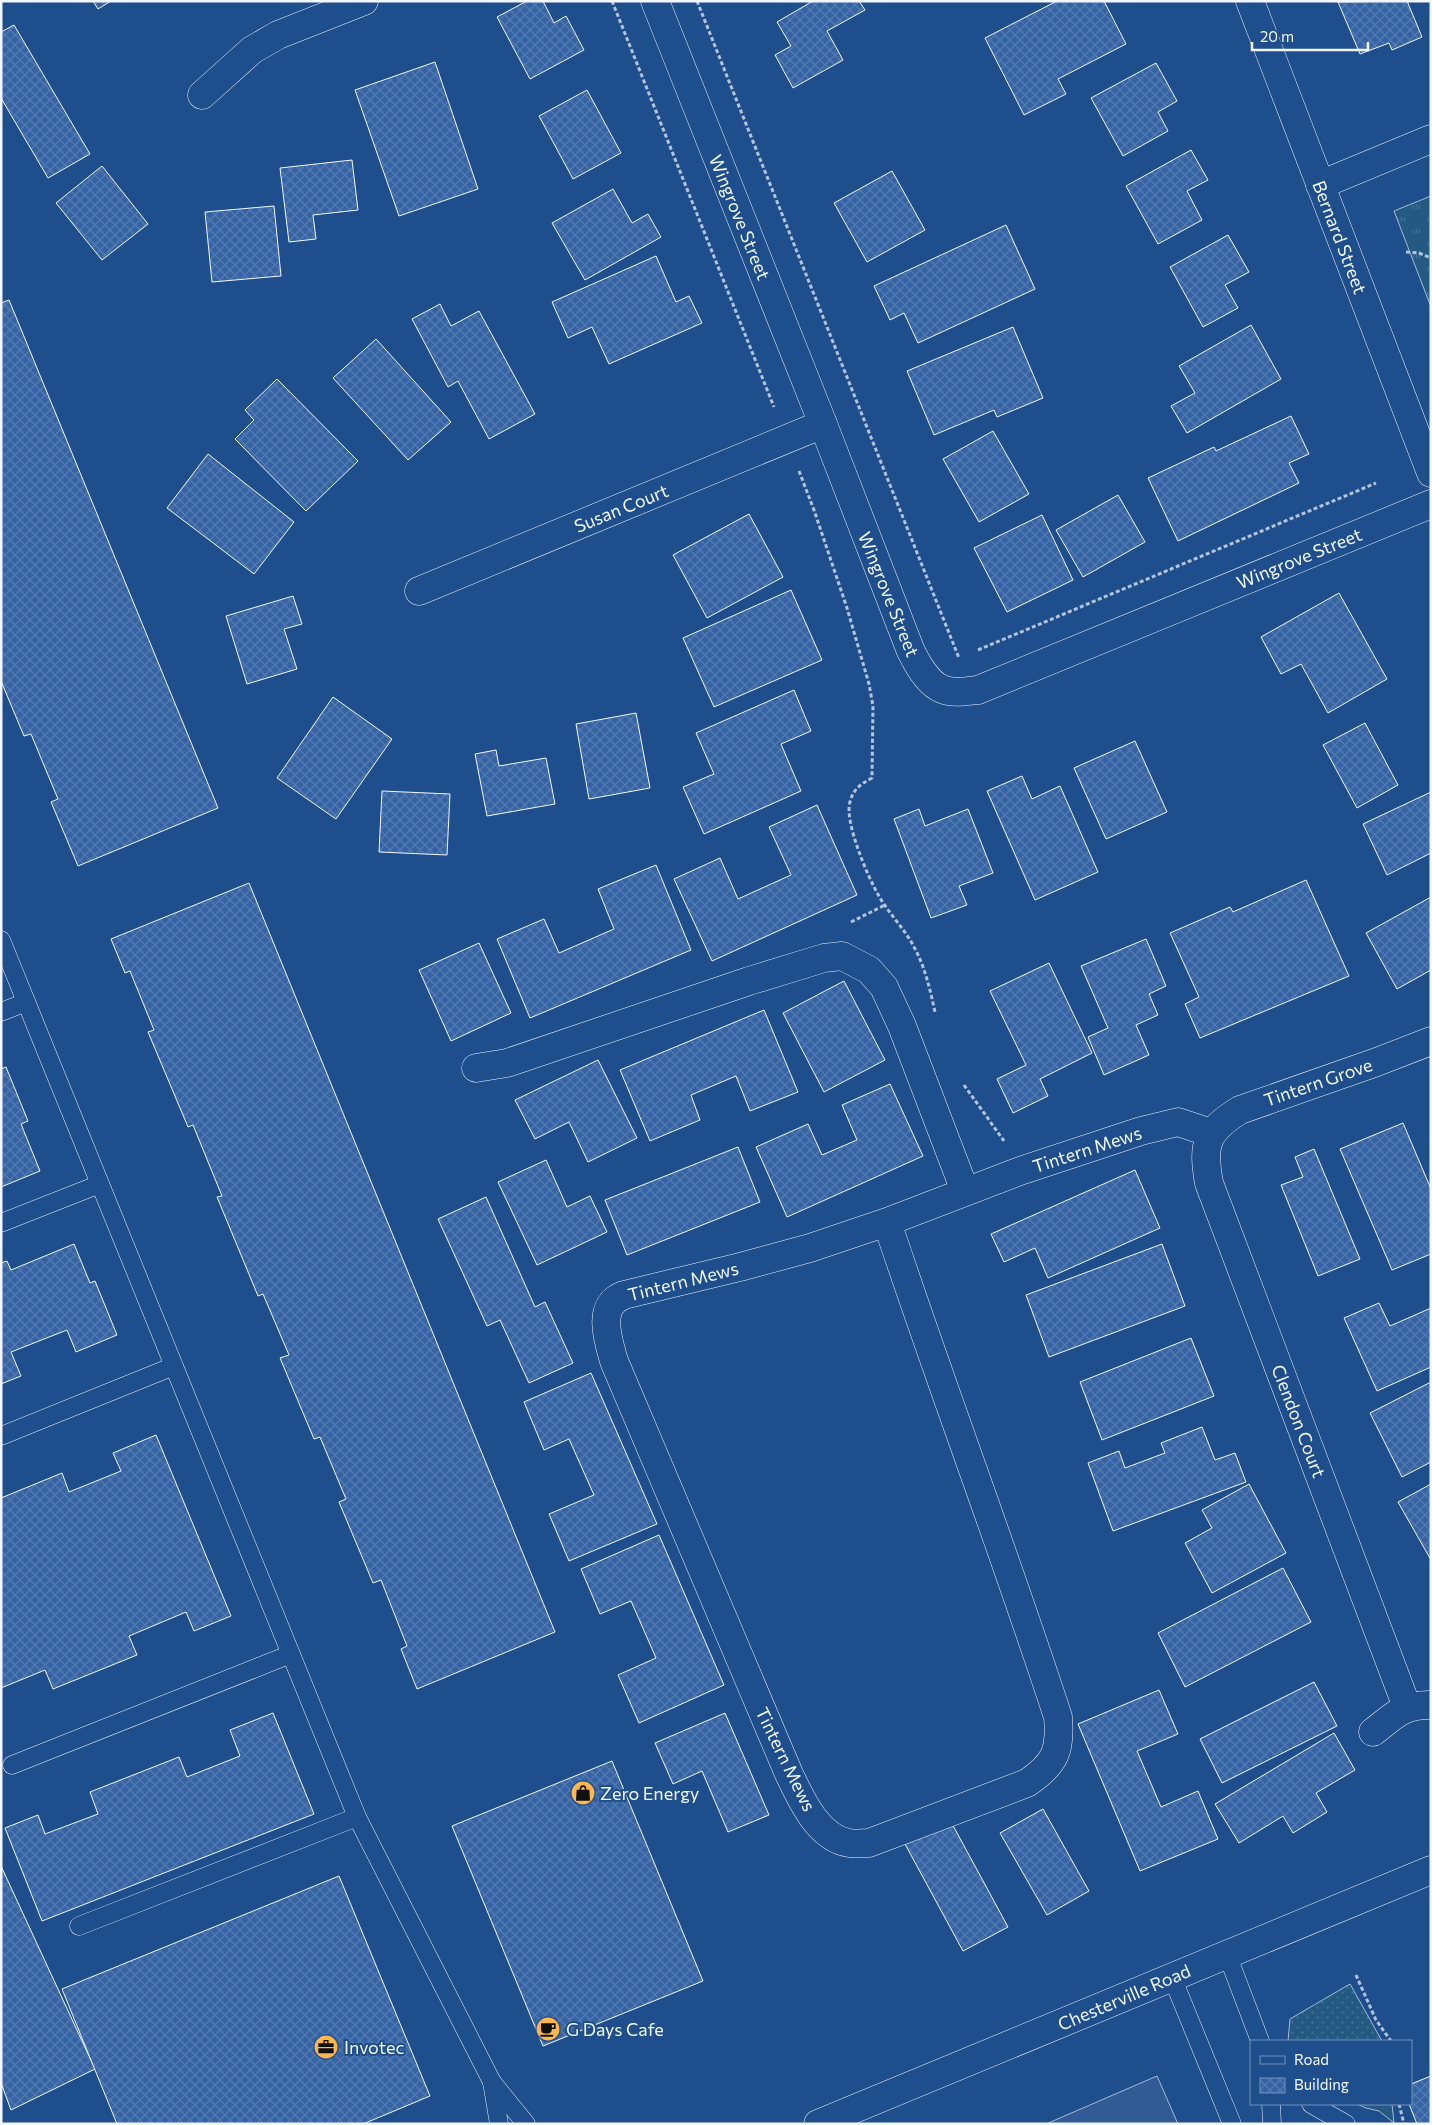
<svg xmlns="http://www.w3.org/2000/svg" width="1432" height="2125" font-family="Commissioner,sans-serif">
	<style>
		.grass { fill: url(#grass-dots); stroke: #a8bbd7 }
		.park { fill: url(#park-tufts); stroke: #a8bbd7 }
		.garden { fill: #245a82; stroke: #a8bbd7 }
		.parking { fill: #305b95; stroke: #a8bbd7 }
		.building { fill: url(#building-cross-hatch); stroke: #f2f6ff }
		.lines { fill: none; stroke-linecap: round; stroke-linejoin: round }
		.service-casing { stroke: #f2f6ff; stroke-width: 19 }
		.minor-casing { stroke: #f2f6ff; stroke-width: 29 }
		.tertiary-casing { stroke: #f2f6ff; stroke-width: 29 }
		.secondary-casing { stroke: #f2f6ff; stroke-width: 29 }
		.path { stroke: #b3c4dc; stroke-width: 3; stroke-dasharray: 4 2.5; stroke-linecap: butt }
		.service { stroke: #1f4e8c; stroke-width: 18 }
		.minor { stroke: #1f4e8c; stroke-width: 28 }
		.tertiary { stroke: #1f4e8c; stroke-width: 28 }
		.secondary { stroke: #1f4e8c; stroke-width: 28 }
		.labels { text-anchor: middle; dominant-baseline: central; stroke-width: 4; stroke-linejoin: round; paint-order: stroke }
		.street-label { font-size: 18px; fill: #f2f6ff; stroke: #1f4e8c }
		.poi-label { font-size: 18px; fill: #f2f6ff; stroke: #1f4e8c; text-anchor: start }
	</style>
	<defs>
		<pattern id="grass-dots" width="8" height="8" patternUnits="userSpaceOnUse" patternTransform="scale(1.25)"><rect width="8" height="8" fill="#245a82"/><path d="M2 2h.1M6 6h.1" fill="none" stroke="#447295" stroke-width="1.8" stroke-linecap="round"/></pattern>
		<pattern id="park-tufts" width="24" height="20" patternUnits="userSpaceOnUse" patternTransform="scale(1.25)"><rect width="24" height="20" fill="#245a82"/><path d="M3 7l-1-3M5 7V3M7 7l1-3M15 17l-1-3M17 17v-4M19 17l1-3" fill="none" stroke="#447295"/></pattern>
		<pattern id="building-cross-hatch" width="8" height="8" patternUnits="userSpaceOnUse" patternTransform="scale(1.25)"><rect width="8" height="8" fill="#3563a3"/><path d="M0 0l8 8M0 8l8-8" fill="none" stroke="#537ab1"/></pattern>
	</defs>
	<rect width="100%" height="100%" fill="#1f4e8c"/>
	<polygon class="grass" points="1350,1984 1382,2041 1288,2041 1290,2019"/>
	<polygon class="park" points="1431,196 1431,307 1394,211"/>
	<polygon class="garden" points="1357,2104 1392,2104 1394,2123 1379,2111 1366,2108"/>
	<polygon class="parking" points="1157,2076 1178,2124 1046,2124"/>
	<g class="building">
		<polygon points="93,1 111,1 98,9"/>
		<polygon points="527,1 543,1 554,23 566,16 584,50 530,79 497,17"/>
		<polygon points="813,1 859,1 865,10 827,31 843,60 793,88 775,55 791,46 777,22"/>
		<polygon points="1057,1 1104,1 1126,44 1058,79 1066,94 1024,115 985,38"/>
		<polygon points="1407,1 1422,37 1392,50 1389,43 1360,54 1338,2"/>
		<polygon points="14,25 90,154 48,178 1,98 1,32"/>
		<polygon points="435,62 478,189 399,216 355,90"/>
		<polygon points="1156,63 1177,101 1158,112 1168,131 1123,156 1091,98"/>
		<polygon points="587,90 621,153 573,179 539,116"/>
		<polygon points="1191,150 1208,180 1187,191 1202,220 1158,244 1126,186"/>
		<polygon points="352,160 358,210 313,215 316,239 289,242 280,168"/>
		<polygon points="102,166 148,224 102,260 56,203"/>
		<polygon points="892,171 925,230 867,262 834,203"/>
		<polygon points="613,189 632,223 648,214 661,237 585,280 552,223"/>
		<polygon points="274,206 281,276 212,282 205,212"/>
		<polygon points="1006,225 1035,289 918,343 904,313 890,320 874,286"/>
		<polygon points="1228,235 1249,272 1225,285 1238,308 1203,327 1170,267"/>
		<polygon points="656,256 676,302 689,296 702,323 609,364 592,327 568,338 552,302"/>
		<polygon points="9,300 218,808 78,866 51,802 58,799 31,734 24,736 1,681 1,303"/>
		<polygon points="440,304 451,326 479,311 535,414 489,439 458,381 448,387 412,319"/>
		<polygon points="1251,325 1281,379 1187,433 1171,406 1195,393 1179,366"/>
		<polygon points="1013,327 1043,398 997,417 994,410 934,435 907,371"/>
		<polygon points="376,339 451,422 408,460 333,378"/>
		<polygon points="277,379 358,461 306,511 235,439 254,420 245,410"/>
		<polygon points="1291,416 1309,454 1289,463 1299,483 1178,541 1148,478 1214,447 1216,451"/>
		<polygon points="993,431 1029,494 979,522 943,459"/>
		<polygon points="208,454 294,522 254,574 167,508"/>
		<polygon points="1118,495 1145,542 1083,577 1056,530"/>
		<polygon points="749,514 783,577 707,618 673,555"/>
		<polygon points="1042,515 1073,580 1007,612 974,548"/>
		<polygon points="791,590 822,660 714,707 683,638"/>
		<polygon points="1339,593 1387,679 1328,713 1301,664 1281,674 1261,637"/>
		<polygon points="293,596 302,624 284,629 297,669 247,684 226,616"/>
		<polygon points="794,690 811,731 781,744 801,791 704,834 683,787 714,774 696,733"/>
		<polygon points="333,697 392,739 336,819 277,778"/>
		<polygon points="636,713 650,788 589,799 576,724"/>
		<polygon points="1365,723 1398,785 1357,808 1323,745"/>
		<polygon points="1135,741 1167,812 1106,839 1074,768"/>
		<polygon points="496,750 499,766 546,758 555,804 487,816 475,754"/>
		<polygon points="1022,776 1032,799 1060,786 1098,872 1035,900 987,791"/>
		<polygon points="382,791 450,794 447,855 379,852"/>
		<polygon points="1431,792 1431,853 1387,875 1363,824"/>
		<polygon points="817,805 857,895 712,961 674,879 720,858 738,899 791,875 769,827"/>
		<polygon points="919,809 925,826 968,809 993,873 959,886 967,905 931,918 894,819"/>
		<polygon points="656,865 691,950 530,1018 497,939 544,919 559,953 614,929 598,889"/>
		<polygon points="1306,880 1349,976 1200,1038 1185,1004 1199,997 1170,933 1230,907 1233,912"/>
		<polygon points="249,883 555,1632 417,1689 401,1649 407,1646 381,1580 373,1583 339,1502 346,1499 320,1437 314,1439 280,1358 289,1355 263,1294 258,1296 217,1197 222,1196 193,1125 188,1127 148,1032 154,1030 130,971 125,973 111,939"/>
		<polygon points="1431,897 1431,970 1397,989 1366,933"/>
		<polygon points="1146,939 1166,986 1149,994 1158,1015 1136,1025 1149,1055 1104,1075 1088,1037 1108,1028 1081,966"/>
		<polygon points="479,943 511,1013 451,1041 419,970"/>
		<polygon points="1049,963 1092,1053 1040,1079 1048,1096 1013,1113 997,1079 1026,1065 990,991"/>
		<polygon points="844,981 885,1060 824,1092 783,1013"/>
		<polygon points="764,1010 798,1092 750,1111 736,1076 691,1095 700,1120 650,1141 620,1070"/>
		<polygon points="598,1060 637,1138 588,1162 569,1122 535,1139 515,1100"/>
		<polygon points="6,1067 28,1121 21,1124 40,1171 1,1187 1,1069"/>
		<polygon points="890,1084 923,1156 787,1217 756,1147 808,1124 822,1155 857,1140 842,1105"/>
		<polygon points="1403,1123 1431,1189 1431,1254 1392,1270 1340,1149"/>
		<polygon points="738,1147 760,1202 627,1255 605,1200"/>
		<polygon points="1314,1149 1360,1259 1318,1276 1281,1185 1303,1177 1295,1157"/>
		<polygon points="546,1160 567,1207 590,1196 607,1232 537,1265 498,1182"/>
		<polygon points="1135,1170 1160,1228 1048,1278 1035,1248 1004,1262 991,1234"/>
		<polygon points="486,1197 535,1307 545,1302 573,1363 529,1383 500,1320 487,1326 438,1219"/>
		<polygon points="74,1244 90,1283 95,1281 117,1335 76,1352 67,1330 11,1352 21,1376 1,1384 1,1263 7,1261 11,1270"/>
		<polygon points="1162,1244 1185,1306 1049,1357 1026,1295"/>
		<polygon points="1379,1303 1390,1326 1431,1308 1431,1367 1377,1391 1344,1318"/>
		<polygon points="1191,1338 1214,1396 1102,1440 1080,1382"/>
		<polygon points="591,1373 657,1524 569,1561 549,1514 594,1495 569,1439 544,1450 524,1402"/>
		<polygon points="1431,1382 1431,1462 1402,1477 1370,1413"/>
		<polygon points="1202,1427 1215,1460 1235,1453 1246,1482 1113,1531 1088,1463 1119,1451 1125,1468 1165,1453 1161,1443"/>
		<polygon points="156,1435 231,1616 194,1631 186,1612 129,1636 137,1655 53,1689 45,1670 1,1688 1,1498 62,1473 69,1492 121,1471 113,1453"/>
		<polygon points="1249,1484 1286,1553 1212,1593 1185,1543 1212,1528 1202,1510"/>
		<polygon points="1431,1484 1431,1560 1398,1502"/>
		<polygon points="659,1535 724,1685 639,1723 618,1675 656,1658 631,1601 600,1614 581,1569"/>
		<polygon points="1283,1568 1311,1622 1185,1687 1158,1633"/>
		<polygon points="1314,1682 1337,1726 1222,1783 1200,1739"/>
		<polygon points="1159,1690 1178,1734 1137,1751 1161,1807 1198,1791 1218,1839 1140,1871 1078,1724"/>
		<polygon points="273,1713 314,1814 42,1921 5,1828 38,1815 45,1834 98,1814 90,1792 179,1757 187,1777 240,1756 230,1730"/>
		<polygon points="725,1713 769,1815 728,1832 702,1771 673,1784 655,1743"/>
		<polygon points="1334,1733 1355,1770 1316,1793 1327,1812 1293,1833 1283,1816 1239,1843 1215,1804"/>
		<polygon points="612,1761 703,1981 543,2046 452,1826"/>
		<polygon points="1043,1809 1089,1891 1047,1915 1000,1833"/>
		<polygon points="950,1820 1008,1927 963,1951 905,1844"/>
		<polygon points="1,1866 95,2069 11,2110 1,2083"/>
		<polygon points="339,1876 430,2096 363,2124 117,2124 62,1989"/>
		<polygon points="1431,2076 1431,2124 1417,2124 1409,2104 1411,2104 1411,2084"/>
	</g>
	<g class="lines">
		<defs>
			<g id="service">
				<polyline points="1,940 357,1817 492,2082 526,2124"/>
				<polyline points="1,1012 26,1002"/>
				<polyline points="1,1223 100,1184"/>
				<polyline points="1,1436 174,1366"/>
				<polyline points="12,1765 291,1654"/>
				<polyline points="79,1926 357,1817"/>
				<polyline points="1227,1954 1260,2041"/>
				<polyline points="1172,1977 1232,2124"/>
				<polyline points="492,2082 499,2124"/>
				<polyline points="1271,2104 1272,2124"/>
				<polyline points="1311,2104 1346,2124"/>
			</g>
			<g id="minor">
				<path d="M655,1L823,424L910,649C916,662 928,684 942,689C953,694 967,691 978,690L1431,504"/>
				<polyline points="202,95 252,50 278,35 364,1"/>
				<polyline points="1320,185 1431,139"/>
				<polyline points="419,591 823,424"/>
				<polyline points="476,1068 507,1063 749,981 824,958 842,956 869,970 884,987 902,1026 965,1191"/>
				<path d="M887,1222C942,1388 1004,1551 1058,1717C1061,1751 1055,1764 1027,1783L869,1843C862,1843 855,1844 849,1843C818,1838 801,1799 789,1774L614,1361C608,1340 596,1305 624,1295L740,1267L810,1248L887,1222L1020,1171L1141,1131L1178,1122L1211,1133"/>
				<path d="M1407,1707L1209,1183C1202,1144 1206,1131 1240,1110L1374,1063L1431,1041"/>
				<path d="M1373,1732C1394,1716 1403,1704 1431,1705"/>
			</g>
			<polyline id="tertiary" points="1250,1 1431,473"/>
			<polyline id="secondary" points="818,2124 1431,1870"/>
		</defs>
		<use href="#service" class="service-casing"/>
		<use href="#minor" class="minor-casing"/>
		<use href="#tertiary" class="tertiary-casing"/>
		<use href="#secondary" class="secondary-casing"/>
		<g class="path">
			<polyline points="612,1 774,407"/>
			<polyline points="697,1 959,658"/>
			<polyline points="1406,252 1419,253 1431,258"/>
			<path d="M799,471L814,510L847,608L869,684L873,706L872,778C861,784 853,789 850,802C844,821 868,878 879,896C889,914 905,929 914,947C925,967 930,989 935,1012"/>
			<polyline points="978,650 1376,483"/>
			<polyline points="851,922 885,905"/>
			<polyline points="964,1085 1004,1141"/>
			<polyline points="1356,1975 1376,2020 1391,2041"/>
			<polyline points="1399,2104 1404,2124"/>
		</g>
		<use href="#service" class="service"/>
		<use href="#minor" class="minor"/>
		<use href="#tertiary" class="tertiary"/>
		<use href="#secondary" class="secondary"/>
	</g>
	<defs>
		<symbol id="shop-disc" viewBox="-11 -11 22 22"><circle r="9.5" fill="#ffb74d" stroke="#1f4e8c"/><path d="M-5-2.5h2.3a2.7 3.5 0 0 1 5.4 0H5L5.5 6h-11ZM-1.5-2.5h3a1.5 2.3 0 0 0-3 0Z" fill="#111"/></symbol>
		<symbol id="cafe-disc" viewBox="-11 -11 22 22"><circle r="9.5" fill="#ffb74d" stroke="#1f4e8c"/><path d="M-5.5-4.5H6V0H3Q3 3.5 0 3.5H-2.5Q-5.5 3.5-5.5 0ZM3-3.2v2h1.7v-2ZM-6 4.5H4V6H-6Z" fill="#111"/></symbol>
		<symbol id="office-disc" viewBox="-11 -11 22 22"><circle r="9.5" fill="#ffb74d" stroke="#1f4e8c"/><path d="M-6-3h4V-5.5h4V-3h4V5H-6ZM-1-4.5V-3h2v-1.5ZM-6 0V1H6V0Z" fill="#111"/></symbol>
	</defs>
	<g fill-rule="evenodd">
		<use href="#shop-disc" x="569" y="1779" width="28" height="28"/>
		<use href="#cafe-disc" x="534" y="2015" width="28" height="28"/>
		<use href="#office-disc" x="312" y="2033" width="28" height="28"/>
	</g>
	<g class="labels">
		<g class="street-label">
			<text transform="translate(740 217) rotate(68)">Wingrove Street</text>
			<text transform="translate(1340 237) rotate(69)">Bernard Street</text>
			<text transform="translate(621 508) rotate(-22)">Susan Court</text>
			<text transform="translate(1299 558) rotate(-22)">Wingrove Street</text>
			<text transform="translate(889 594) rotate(68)">Wingrove Street</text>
			<text transform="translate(1318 1082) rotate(-19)">Tintern Grove</text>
			<text transform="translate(1087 1149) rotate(-18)">Tintern Mews</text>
			<text transform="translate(683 1281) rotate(-14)">Tintern Mews</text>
			<text transform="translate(1299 1421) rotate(69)">Clendon Court</text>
			<text transform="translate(786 1759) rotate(64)">Tintern Mews</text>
			<text transform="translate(1124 1997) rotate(-23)">Chesterville Road</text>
		</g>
		<g class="poi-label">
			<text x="600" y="1793">Zero Energy</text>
			<text x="566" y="2029">G Days Cafe</text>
			<text x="344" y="2047">Invotec</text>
		</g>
	</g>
	<rect width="1432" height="2125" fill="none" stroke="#f2f6ff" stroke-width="5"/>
	<rect x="1250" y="2040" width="162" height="65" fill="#1f4e8c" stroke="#7391ba"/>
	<rect x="1260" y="2056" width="25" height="8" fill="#1f4e8c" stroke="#7391ba"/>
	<text x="1294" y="2065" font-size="15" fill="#f2f6ff">Road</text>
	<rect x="1260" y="2078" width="25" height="15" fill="url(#building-cross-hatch)" stroke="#7391ba"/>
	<text x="1294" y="2090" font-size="15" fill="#f2f6ff">Building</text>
	<path d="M1252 42v8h116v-8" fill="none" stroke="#f2f6ff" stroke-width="2.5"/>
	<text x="1260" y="42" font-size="15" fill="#f2f6ff" stroke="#1f4e8c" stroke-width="4" paint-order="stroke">20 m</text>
</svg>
